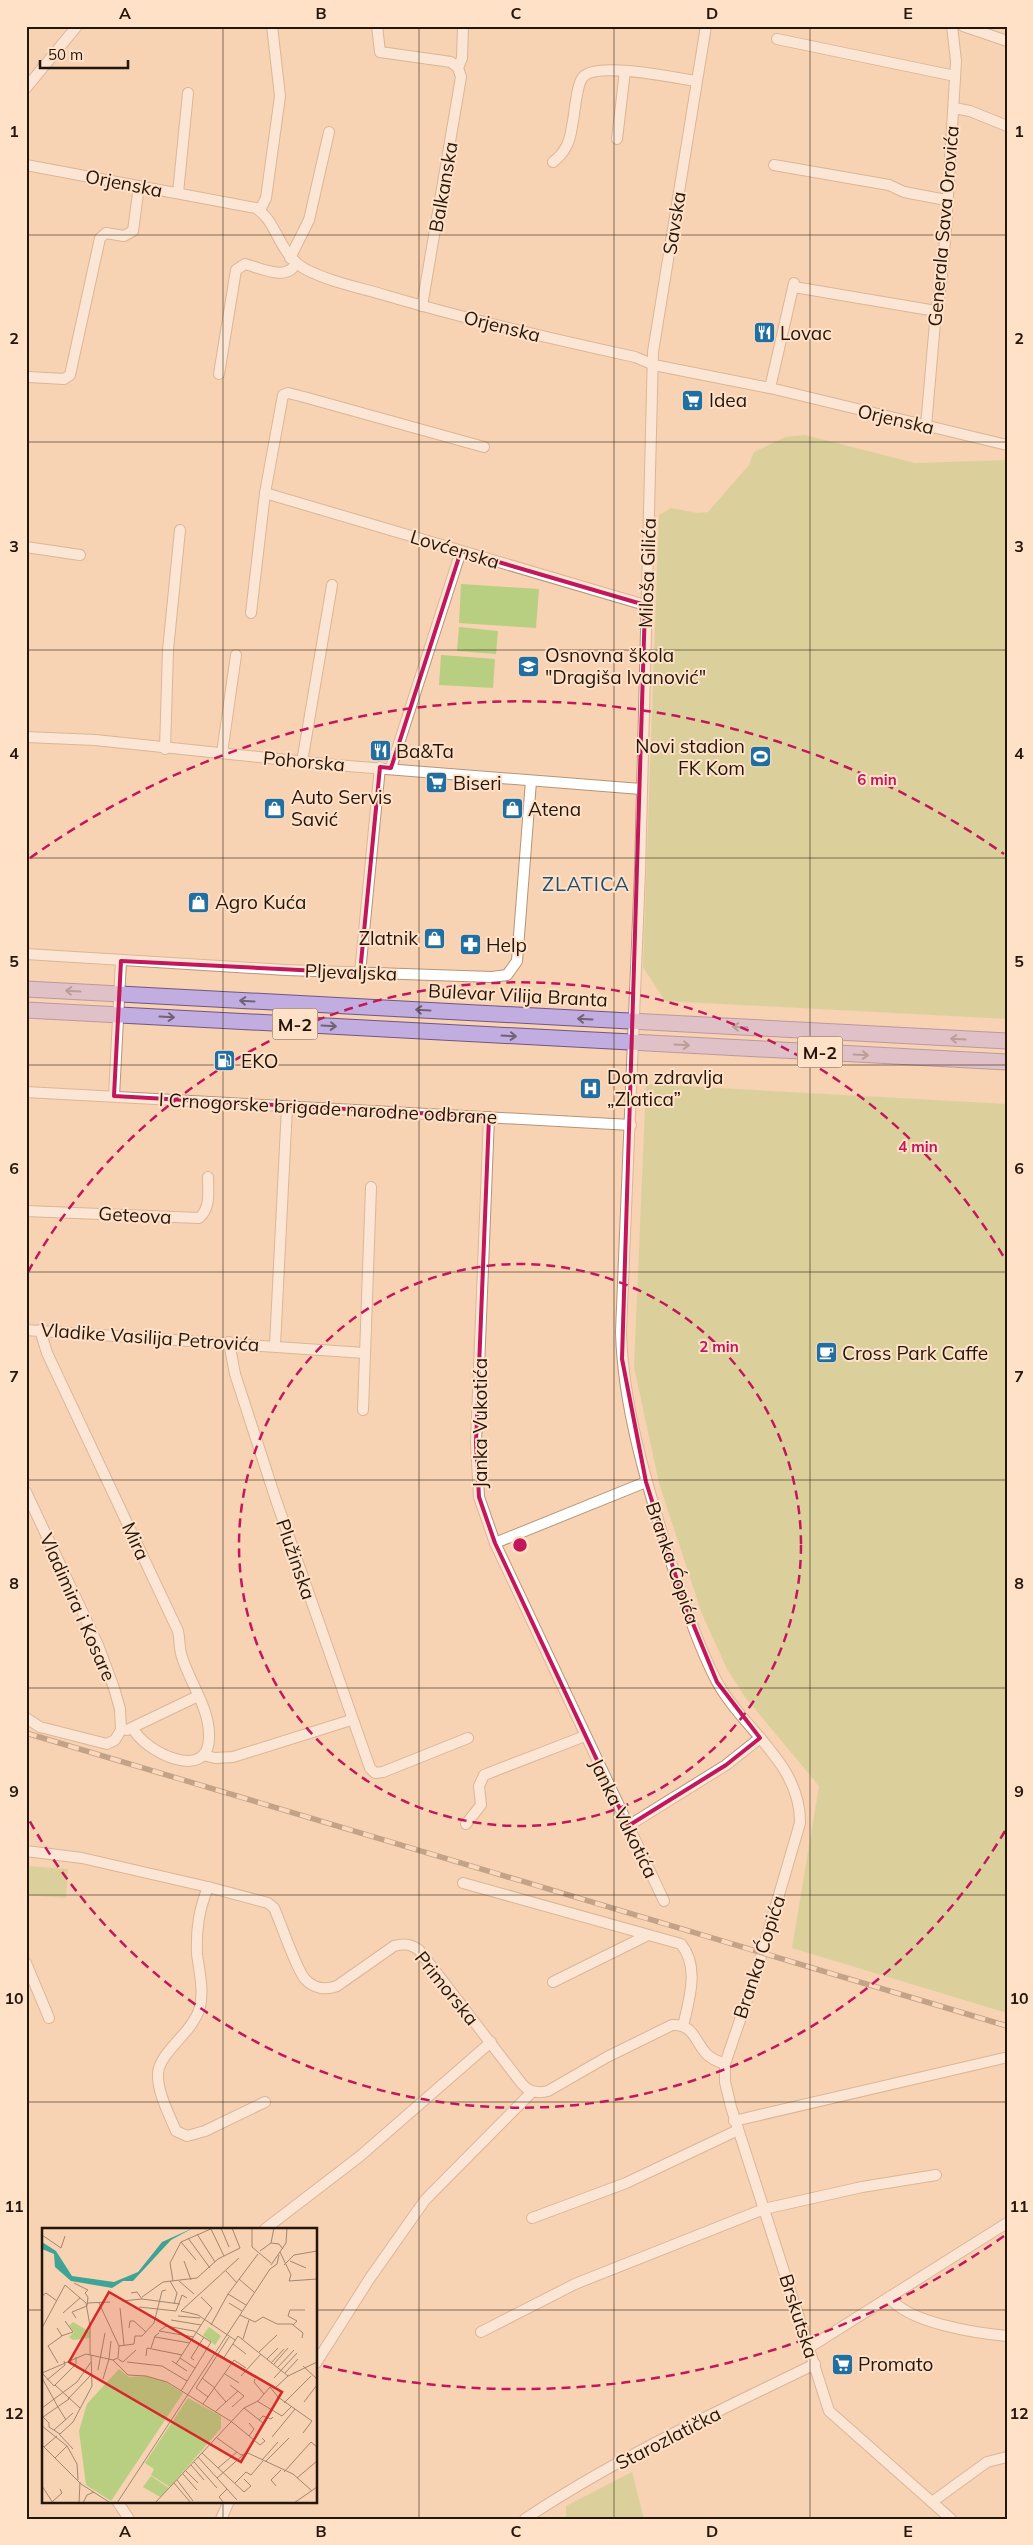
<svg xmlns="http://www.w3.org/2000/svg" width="1033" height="2545" font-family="Mulish,sans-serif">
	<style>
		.green { fill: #b8cf82 }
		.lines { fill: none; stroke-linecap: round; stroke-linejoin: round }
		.street-casing { stroke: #b79476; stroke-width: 12 }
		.primary-casing { stroke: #705587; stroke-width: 17 }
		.street { stroke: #fff; stroke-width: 10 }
		.primary { stroke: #c2ade0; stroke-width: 15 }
		.rail-casing { stroke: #816a55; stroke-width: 5.5 }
		.rail { stroke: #ffe1c8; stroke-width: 4; stroke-dasharray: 11; stroke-linecap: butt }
		.oneway { stroke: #726275 }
		.marked { fill: none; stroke: #c2185b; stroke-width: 4; stroke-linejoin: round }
		.grid { fill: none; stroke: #23160a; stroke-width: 1; stroke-opacity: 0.55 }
		.ring { fill: none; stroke: #c2185b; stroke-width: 2.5; stroke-dasharray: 9 6 }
		.labels { text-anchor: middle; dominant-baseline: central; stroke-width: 4; stroke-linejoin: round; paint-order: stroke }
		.shield { fill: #ffe1c8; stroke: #655343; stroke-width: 1 }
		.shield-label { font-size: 18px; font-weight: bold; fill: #23160a }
		.street-label { font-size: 19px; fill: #23160a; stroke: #ffe1c8 }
		.poi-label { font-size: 19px; fill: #23160a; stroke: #ffe1c8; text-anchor: start }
		.neighbourhood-label { font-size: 20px; letter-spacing: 1px; fill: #1b4f72; stroke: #ffe1c8 }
		.inset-road { fill: none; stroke: #a2876f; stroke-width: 1 }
		.view { fill: #d62828; fill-opacity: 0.15; stroke: #d62828; stroke-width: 2.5 }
		.inset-edge { fill: none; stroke: #23160a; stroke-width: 2.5 }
		.centre { fill: #c2185b; stroke: #ffe1c8; stroke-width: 2.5 }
		.ring-label { font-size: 15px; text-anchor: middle; font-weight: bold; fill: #c2185b; stroke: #ffe1c8; stroke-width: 4; stroke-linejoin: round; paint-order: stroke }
		.neatline { fill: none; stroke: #23160a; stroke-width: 2 }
		.grid-label { font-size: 16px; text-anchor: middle; font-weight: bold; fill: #23160a }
	</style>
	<rect width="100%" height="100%" fill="#f7d2b3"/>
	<g class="green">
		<polygon points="805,435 915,463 1007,460 1007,1019 665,1001 643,967 659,515 671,508 698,513 708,512 749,465 754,452 785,437"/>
		<polygon points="461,584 539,589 536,628 459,623"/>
		<polygon points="459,627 498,631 496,654 457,651"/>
		<polygon points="441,655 495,659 493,688 439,685"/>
		<polygon points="646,1084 1007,1104 1007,2013 792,1948 819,1786 745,1697 727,1669 702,1614 659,1483 634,1367"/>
		<polygon points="26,1866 68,1869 66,1898 26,1895"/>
		<polygon points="632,2472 644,2519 566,2519 566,2506"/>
	</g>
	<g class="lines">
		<defs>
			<g id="street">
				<polyline points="377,26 380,52 451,62 458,68 461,77 422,306"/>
				<path d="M706,26L653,352L640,871L621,1332C623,1407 647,1485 669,1556C683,1598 696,1641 716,1680C742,1729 801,1763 800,1823L757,1970L725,2064V2082L731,2107L829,2411L951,2519"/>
				<polyline points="963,26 1007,41"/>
				<polyline points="777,39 955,76"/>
				<polyline points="458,68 462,58 463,26"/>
				<polyline points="26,88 77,26"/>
				<polyline points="954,108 970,111 1007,126"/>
				<polyline points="617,139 625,71"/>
				<path d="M553,162C566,152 570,141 572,126C575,114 576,85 583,77C597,61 675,78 696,81"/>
				<path d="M26,165L256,208C277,221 279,255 305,269C330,282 361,288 388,296C469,320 552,339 635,357L654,365L770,388L1007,445"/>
				<polyline points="774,165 889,185 904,192 946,200"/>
				<polyline points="178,193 188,93"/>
				<polyline points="260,210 266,198 280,96 272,26"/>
				<polyline points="290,258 309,220 329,132"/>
				<polyline points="794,287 936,311"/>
				<path d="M219,374L236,270L245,264C261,268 287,282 296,263"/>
				<polyline points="29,377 64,379 70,375 100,238 106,233 124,236 133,231 139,186"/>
				<polyline points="770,388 794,283"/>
				<polyline points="926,426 936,311 941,286 946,229 956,61 952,26"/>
				<polyline points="265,493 645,605"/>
				<polyline points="26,547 80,555"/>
				<polyline points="251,613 265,493 283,395 288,393 304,397 484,447"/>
				<polyline points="26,737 95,740 335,765 641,789"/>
				<polyline points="165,749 168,650 180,530"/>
				<polyline points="222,753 236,655"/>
				<polyline points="302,762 332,585"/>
				<polyline points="391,768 461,551"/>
				<polyline points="26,954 286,970 492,977 507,975 517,961 531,781"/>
				<polyline points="360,973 380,767"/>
				<polyline points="26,1092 631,1125"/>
				<polyline points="114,1096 121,961"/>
				<polyline points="489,1117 476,1443 479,1497 495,1543 664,1901"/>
				<path d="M26,1211L199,1218C211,1208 208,1192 208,1177"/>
				<polyline points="26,1330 365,1353"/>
				<path d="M40,1330L47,1353L178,1631C180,1640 179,1649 182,1657C190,1683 210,1709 209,1737C209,1784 143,1751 133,1728"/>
				<polyline points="229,1342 235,1374 276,1500 370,1768 375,1773 383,1772 468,1738"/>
				<polyline points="275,1345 287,1107"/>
				<polyline points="363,1410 371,1187"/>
				<polyline points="26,1492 98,1645 114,1688 120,1709 121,1730 115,1740 107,1744 40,1727 26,1718"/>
				<polyline points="495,1543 646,1482"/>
				<polyline points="127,1730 198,1696"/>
				<polyline points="203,1755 215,1758 233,1757 351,1720"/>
				<polyline points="466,1824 481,1805 479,1786 484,1775 585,1736"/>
				<polyline points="628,1826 726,1765 760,1738"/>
				<path d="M26,1851L82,1858L208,1887L268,1903L274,1908C281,1923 296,1969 305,1979C314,1989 326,1990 337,1986L394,1946C404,1943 410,1944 419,1950L522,2084C529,2092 537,2094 548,2091L607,2057L672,2025C692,2024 694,2038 704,2051C709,2058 717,2061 725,2064"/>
				<path d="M463,1883L681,1944C700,1967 689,2000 683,2026"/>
				<path d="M208,1887C199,1910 196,1928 197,1954C199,1970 204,1990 200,2007C193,2033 160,2051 158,2073C157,2092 169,2114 176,2131L187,2136L205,2131L265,2102"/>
				<polyline points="26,1963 49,2018"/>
				<polyline points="553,1982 648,1935"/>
				<polyline points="734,2121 1004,2058"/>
				<polyline points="532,2218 626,2183 738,2130"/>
				<polyline points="265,2229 359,2157 491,2042"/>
				<path d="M889,2297C908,2323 976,2333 1007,2336"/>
				<polyline points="481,2332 575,2284 764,2209 862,2187 936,2175"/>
				<polyline points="810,2347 1007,2223"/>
				<polyline points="316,2363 370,2278 425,2200 532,2092"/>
				<polyline points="117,2501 129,2519"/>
				<polyline points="932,2502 987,2462 1007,2457"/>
				<polyline points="221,2519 229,2501"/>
				<path d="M525,2519C616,2458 717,2412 815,2364"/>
			</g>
			<g id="primary">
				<polyline points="26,989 1007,1041"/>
				<polyline points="26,1010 1007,1062"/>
			</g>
		</defs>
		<use href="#street" class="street-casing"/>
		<use href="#primary" class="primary-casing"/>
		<use href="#street" class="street"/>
		<use href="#primary" class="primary"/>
		<defs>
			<polyline id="rail" points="26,1733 1007,2026"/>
		</defs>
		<use href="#rail" class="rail-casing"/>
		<use href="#rail" class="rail"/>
	</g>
	<defs><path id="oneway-shaft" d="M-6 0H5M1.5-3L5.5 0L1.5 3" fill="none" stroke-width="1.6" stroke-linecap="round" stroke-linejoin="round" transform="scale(1.25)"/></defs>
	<g class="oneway">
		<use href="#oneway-shaft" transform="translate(73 991) rotate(-177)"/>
		<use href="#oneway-shaft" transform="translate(247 1001) rotate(-177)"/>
		<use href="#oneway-shaft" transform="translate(423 1010) rotate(-177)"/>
		<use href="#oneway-shaft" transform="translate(167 1017) rotate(3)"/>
		<use href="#oneway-shaft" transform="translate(585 1019) rotate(-177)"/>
		<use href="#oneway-shaft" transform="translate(329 1026) rotate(3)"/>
		<use href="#oneway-shaft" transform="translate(740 1027) rotate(-177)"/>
		<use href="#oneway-shaft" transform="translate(509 1036) rotate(3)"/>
		<use href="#oneway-shaft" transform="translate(958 1039) rotate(-177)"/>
		<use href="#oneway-shaft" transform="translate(682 1045) rotate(3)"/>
		<use href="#oneway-shaft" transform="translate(861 1055) rotate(3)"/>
	</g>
	<path d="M0 0H1033V2545H0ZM461,551L645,605L622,1359L646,1482L684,1602L717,1682L760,1738L726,1765L628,1826L495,1543L479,1497L476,1443L489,1117L114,1096L121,961L360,973L380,767L391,768Z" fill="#f7d2b3" fill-opacity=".55" fill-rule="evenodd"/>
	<path class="marked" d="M461,551L645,605L622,1359L646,1482L684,1602L717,1682L760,1738L726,1765L628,1826L495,1543L479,1497L476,1443L489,1117L114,1096L121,961L360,973L380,767L391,768Z"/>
	<path class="grid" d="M223,26V2229M419,26V2519M614,26V2519M810,26V2519M26,235H1007M26,442H1007M26,650H1007M26,858H1007M26,1065H1007M26,1272H1007M26,1480H1007M26,1688H1007M26,1895H1007M26,2102H1007M26,2310H44M316,2310H1007M223,2501V2519"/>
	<g class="ring">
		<circle cx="520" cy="1545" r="281"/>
		<path d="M1005 1831A563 563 0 0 1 28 1818M28 1272A563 563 0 0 1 1005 1259"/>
		<path d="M1004 2236A844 844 0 0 1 323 2366M30 858A844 844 0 0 1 1004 854"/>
	</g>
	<defs>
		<symbol id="restaurant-square" viewBox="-11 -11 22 22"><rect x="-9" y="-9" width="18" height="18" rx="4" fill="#216ea1" stroke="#ffe1c8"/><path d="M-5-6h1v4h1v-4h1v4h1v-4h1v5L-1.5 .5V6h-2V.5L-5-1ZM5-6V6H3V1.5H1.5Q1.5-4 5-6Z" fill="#fff"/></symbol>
		<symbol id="supermarket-square" viewBox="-11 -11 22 22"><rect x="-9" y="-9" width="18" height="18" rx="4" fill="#216ea1" stroke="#ffe1c8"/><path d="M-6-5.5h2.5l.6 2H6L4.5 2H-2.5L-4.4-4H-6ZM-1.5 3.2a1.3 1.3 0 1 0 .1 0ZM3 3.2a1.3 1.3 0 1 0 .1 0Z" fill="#fff"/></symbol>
		<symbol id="school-square" viewBox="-11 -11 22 22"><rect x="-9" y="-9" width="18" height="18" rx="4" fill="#216ea1" stroke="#ffe1c8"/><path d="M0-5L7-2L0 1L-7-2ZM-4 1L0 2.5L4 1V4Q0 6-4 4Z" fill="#fff"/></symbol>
		<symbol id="stadium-square" viewBox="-11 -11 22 22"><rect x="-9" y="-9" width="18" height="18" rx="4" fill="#216ea1" stroke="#ffe1c8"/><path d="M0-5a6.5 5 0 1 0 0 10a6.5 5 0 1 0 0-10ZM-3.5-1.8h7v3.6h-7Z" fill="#fff"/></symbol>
		<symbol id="shop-square" viewBox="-11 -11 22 22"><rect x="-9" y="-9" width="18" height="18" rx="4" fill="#216ea1" stroke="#ffe1c8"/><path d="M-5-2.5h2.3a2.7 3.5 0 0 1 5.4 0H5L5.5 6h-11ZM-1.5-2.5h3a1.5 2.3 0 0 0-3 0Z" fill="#fff"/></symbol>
		<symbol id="pharmacy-square" viewBox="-11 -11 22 22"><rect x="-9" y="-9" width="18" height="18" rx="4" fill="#216ea1" stroke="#ffe1c8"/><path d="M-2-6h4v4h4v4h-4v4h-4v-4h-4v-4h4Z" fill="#fff"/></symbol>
		<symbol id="fuel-square" viewBox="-11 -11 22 22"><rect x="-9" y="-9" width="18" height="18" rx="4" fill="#216ea1" stroke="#ffe1c8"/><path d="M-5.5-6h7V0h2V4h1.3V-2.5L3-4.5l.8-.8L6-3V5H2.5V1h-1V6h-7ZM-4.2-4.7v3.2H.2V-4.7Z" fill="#fff"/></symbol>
		<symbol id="hospital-square" viewBox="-11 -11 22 22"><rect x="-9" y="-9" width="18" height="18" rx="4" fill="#216ea1" stroke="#ffe1c8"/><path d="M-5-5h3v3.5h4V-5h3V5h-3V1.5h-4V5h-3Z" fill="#fff"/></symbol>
		<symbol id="cafe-square" viewBox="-11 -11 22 22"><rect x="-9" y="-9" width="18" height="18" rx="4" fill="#216ea1" stroke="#ffe1c8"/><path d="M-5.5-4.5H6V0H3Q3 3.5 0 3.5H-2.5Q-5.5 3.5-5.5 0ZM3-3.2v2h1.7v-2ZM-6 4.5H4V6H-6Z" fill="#fff"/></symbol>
	</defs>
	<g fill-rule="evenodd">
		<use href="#restaurant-square" x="752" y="320" width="25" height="25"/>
		<use href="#supermarket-square" x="680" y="388" width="25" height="25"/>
		<use href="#school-square" x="516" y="654" width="25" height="25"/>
		<use href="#restaurant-square" x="368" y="738" width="25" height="25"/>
		<use href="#stadium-square" x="748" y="744" width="25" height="25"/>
		<use href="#supermarket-square" x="424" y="770" width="25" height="25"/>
		<use href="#shop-square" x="262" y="796" width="25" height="25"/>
		<use href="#shop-square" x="500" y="796" width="25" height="25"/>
		<use href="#shop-square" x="186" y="890" width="25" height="25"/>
		<use href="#shop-square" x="422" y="926" width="25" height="25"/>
		<use href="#pharmacy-square" x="458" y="932" width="25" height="25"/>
		<use href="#fuel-square" x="212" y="1048" width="25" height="25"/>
		<use href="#hospital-square" x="578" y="1076" width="25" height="25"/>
		<use href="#cafe-square" x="814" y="1340" width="25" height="25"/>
		<use href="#supermarket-square" x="830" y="2352" width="25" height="25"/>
	</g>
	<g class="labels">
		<g class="shield">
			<rect x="272.5" y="1008.5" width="45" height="31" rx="4"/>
			<rect x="797.5" y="1036.5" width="45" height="31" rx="4"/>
		</g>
		<g class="shield-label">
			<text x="295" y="1024">M-2</text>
			<text x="820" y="1052">M-2</text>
		</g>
		<g class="street-label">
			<text transform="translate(124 183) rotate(11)">Orjenska</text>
			<text transform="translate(443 187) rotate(-80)">Balkanska</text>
			<text transform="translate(674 223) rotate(-81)">Savska</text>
			<text transform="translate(943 226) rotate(-85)">Generala Sava Orovića</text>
			<text transform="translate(502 326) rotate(14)">Orjenska</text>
			<text transform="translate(896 419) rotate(13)">Orjenska</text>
			<text transform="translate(455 549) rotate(17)">Lovćenska</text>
			<text transform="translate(647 573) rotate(-88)">Miloša Gilića</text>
			<text transform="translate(304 761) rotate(5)">Pohorska</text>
			<text transform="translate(351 972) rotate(2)">Pljevaljska</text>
			<text transform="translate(518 995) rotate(3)">Bulevar Vilija Branta</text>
			<text transform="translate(328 1108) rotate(3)">I Crnogorske brigade narodne odbrane</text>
			<text transform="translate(135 1215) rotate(3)">Geteova</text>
			<text transform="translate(150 1337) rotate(4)">Vladike Vasilija Petrovića</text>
			<text transform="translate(480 1423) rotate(-90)">Janka Vukotića</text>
			<text transform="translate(136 1541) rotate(65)">Mira</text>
			<text transform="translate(296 1559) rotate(71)">Plužinska</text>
			<text transform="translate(673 1563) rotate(71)">Branka Ćopića</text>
			<text transform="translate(78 1607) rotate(66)">Vladimira i Kosare</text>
			<text transform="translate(624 1818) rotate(64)">Janka Vukotića</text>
			<text transform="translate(759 1957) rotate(-72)">Branka Ćopića</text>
			<text transform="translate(447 1988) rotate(51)">Primorska</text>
			<text transform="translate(799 2316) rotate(72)">Brskutska</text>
			<text transform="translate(668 2438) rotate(-27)">Starozlatička</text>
		</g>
		<g class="poi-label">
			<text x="780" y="333">Lovac</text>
			<text x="709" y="400">Idea</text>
			<text x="545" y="655">Osnovna škola<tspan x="545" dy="22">"Dragiša Ivanović"</tspan></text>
			<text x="745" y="746" text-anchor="end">Novi stadion<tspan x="745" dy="22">FK Kom</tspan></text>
			<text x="396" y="751">Ba&amp;Ta</text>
			<text x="453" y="783">Biseri</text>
			<text x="291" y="797">Auto Servis<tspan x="291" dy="22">Savić</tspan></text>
			<text x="528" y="809">Atena</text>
			<text x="215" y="902">Agro Kuća</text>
			<text x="418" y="938" text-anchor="end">Zlatnik</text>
			<text x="486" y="945">Help</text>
			<text x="241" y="1061">EKO</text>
			<text x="607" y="1077">Dom zdravlja<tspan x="607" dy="22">„Zlatica”</tspan></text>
			<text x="842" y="1353">Cross Park Caffe</text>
			<text x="858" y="2364">Promato</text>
		</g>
		<g class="neighbourhood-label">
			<text x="586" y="883">ZLATICA</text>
		</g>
	</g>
	<g transform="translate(42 2228)">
		<rect width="275" height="275" fill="#f7d2b3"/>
		<path d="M31,94L48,104V110L31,112L27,109L32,104L27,98ZM167,99L179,108L173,117L161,107ZM77,141L87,149L103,148L122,153L141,165L69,273L44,257L37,203L45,176ZM146,170L179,188V200L128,259L109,247L112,241L103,235ZM109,248L127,260L118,269L101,259Z" fill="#b8cf82"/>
		<path d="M151,0L129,12L91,53H81L70,60L29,53L13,39L12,26L0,21V14L14,23L30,48L72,54L96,44L120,14Z" fill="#3fa495"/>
		<path class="inset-road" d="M179,0L187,19M210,0V19L229,35M169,1L182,28M155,6L173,34M0,7L19,20L23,8M146,10L168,40M139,14L154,32M229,15L232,0M218,23L229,15L237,16L241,21M238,24L249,47L247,53L275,51M142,33L149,52M248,33L264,40M229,37L244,15L245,0M242,37L252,27L275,23M184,43L195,55M197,51L212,64M128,53L135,65L132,76M131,53L128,35L139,14L171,0M137,53L152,66M32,55L46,62L43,65L46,69L45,78L30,84L34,90M89,65L95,64L100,71L138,76M186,66L204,77M0,68L4,65L15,73M100,69L121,54L155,50L176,31L198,20L190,0M80,73L100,71M45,75L68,74M57,75L77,118M187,75L200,83M97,79L134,83L140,67L145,70M78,80L82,117M21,85L38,70M198,87L213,94L221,89L235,96H250L261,105L260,110M136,88L158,90M129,92L159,97M169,97L186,66L216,26M251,97L255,93L246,88L248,82H263M0,100L23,57L44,75L48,98V127M15,100L20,108L6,118L16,135M87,100L88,93H92L104,104M19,108L31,104L23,93M113,109L148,115M201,111L207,92M193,112L156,87L139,83L197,30M191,116L204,126M109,120L113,108L117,105M217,124L235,107M104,128L105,120L140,127M138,130L153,140M67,131L69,113M76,131L81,134L94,122M181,131L196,108L246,148M225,131L236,120M71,132L86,147L104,148L125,154L190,194L218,217L223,213L220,210M71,132L76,130L77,118L92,116L93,108H100L112,95L120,63L124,62M152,132L149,130L162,109M130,133L145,143M85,134L120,138L145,153M229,135L242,121M134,136L170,80L159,69M232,136L246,120M261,138L275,151M236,139L252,122M56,142L63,105M0,145L44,126L71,132M0,145L12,158L34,136V129M243,145L256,131M183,146L197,155M199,148L219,126M0,150L16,179M160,150L173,160M232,150L255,125M61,151L67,131M213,151L212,154L222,166M5,152L23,137L22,133M13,157L38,180M188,157L202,168L190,179M172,160L184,174M232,161L246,148L275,134M139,163L169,114L152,103L124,98L117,103L152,109M166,169L154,160L187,109M26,171L49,147M215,173L240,188L249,179M262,174L275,157M242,175L269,148M161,176L192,132L204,140M16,179L24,192M0,180L35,154L49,134M202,180L221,195M173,184L196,163M0,188L7,195V199L18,206L31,194L50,158L49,127M1,189L27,171M217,192L221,188L229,191L231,189M0,198L25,218L35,236L36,252M12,202L31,185M17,206L31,221M207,208L212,201L207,195M230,209L253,181M175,210L199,227L206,225L251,246L270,263M0,217L39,256L67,274M2,219L15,208M160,225L202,264L209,258L202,251M156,229L195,272M13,230L25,218M220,232L236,214M152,234L175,260M223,234L247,210M149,237L162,252M176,240L195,224M144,243L156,255M242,244L269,214L275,219M141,246L155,262M175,250L201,227M255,250L275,233M135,252L151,273M132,255L149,275M193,255L204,244L209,247L221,233M0,258L11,275M234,258L229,252L239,242M10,274L20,265L18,261M37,275L38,254M41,275L45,267L52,264M75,275L228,41L235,36L237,27M113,275L202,180L216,173L228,159L236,169L270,193L261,205M182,275L177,269L185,261M252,275L275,259"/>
		<path class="view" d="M67,64L240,164L199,234L27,134Z"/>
		<rect width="275" height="275" class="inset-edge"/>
	</g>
	<circle cx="520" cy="1545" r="8" class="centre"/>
	<g class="ring-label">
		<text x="877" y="785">6 min</text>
		<text x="918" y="1152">4 min</text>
		<text x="719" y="1352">2 min</text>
	</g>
	<rect width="1033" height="2545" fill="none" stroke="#ffe1c8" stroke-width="55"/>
	<path d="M40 60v8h88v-8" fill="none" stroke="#23160a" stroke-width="2.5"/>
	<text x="48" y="60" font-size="15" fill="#23160a" stroke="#ffe1c8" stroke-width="4" paint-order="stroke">50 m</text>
	<rect x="28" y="28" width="978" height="2490" class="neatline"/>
	<g class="grid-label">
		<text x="125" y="19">A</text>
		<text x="321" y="19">B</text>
		<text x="516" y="19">C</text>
		<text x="712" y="19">D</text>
		<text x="908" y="19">E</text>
		<text x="14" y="137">1</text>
		<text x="1019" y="137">1</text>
		<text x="14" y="344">2</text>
		<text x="1019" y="344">2</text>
		<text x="14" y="552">3</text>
		<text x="1019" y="552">3</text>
		<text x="14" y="759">4</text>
		<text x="1019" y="759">4</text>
		<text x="14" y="967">5</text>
		<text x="1019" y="967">5</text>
		<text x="14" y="1174">6</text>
		<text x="1019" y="1174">6</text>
		<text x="14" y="1382">7</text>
		<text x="1019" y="1382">7</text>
		<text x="14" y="1589">8</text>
		<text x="1019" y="1589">8</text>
		<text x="14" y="1797">9</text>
		<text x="1019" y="1797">9</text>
		<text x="14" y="2004">10</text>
		<text x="1019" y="2004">10</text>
		<text x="14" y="2212">11</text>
		<text x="1019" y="2212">11</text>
		<text x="14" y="2419">12</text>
		<text x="1019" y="2419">12</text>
		<text x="125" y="2537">A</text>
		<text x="321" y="2537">B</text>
		<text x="516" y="2537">C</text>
		<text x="712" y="2537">D</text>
		<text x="908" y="2537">E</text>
	</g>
</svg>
